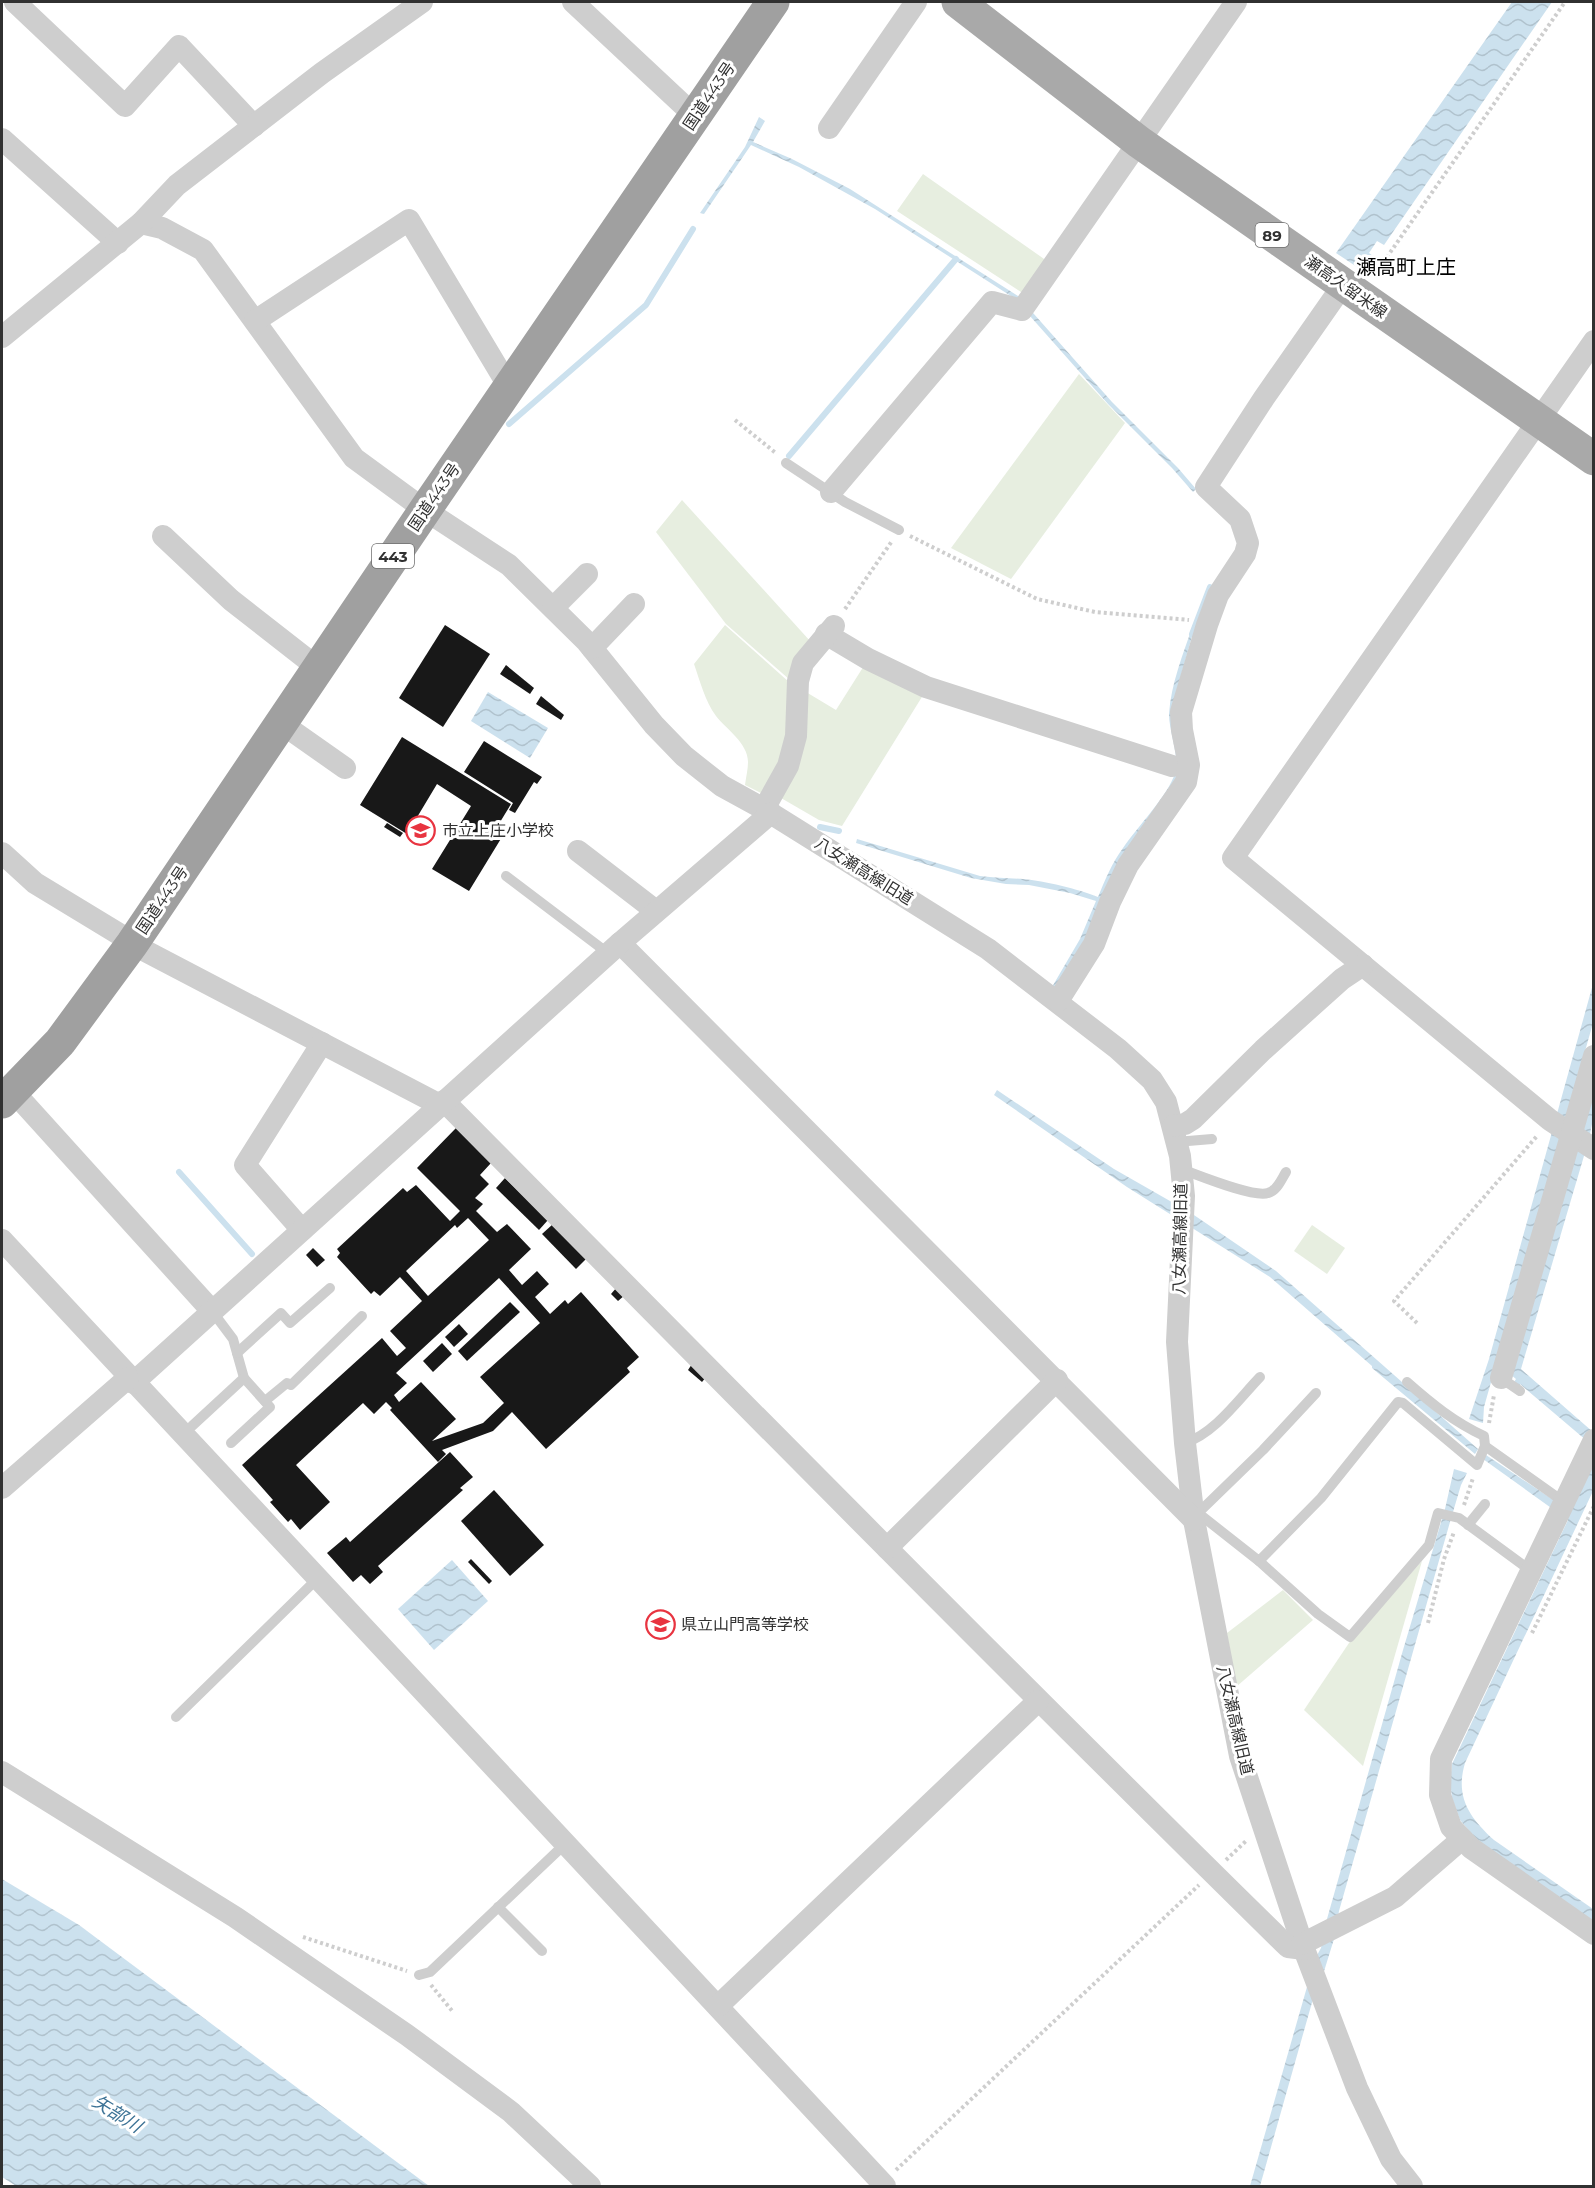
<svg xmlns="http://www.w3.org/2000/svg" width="1595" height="2188" font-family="Montserrat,'Noto Sans JP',sans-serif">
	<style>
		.grass { fill: #e7eee0 }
		.water { fill: url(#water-waves) }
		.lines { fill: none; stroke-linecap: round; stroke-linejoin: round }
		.stream { stroke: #cce1ee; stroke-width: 6 }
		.building { fill: #181818; fill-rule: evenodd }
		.path { stroke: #cecece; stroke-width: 4; stroke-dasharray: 3 3; stroke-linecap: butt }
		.service { stroke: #cecece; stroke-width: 10 }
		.minor { stroke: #cecece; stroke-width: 22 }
		.primary { stroke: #a9a9a9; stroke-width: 33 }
		.trunk { stroke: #a0a0a0; stroke-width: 33 }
		.labels { text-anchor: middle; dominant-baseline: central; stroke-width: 6; stroke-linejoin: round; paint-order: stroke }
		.shield { fill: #fff; stroke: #6f6f6f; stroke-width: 1.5 }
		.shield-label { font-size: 15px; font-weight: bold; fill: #313131 }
		.street-label { font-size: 16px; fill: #313131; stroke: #fff }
		.poi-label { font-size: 16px; fill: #313131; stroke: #fff; text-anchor: start }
		.water-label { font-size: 18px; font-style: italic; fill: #3d7396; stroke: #fff }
		.quarter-label { font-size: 20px; fill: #000; stroke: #fff }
	</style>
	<defs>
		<pattern id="water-waves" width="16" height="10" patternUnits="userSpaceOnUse" patternTransform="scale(1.5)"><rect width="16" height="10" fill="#cce1ee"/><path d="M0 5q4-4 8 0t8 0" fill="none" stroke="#b0c2cd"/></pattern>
	</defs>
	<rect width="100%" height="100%" fill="#fff"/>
	<g class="grass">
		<polygon points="923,174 1047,261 1024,294 897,211"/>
		<polygon points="1079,374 1125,423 1011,579 951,548"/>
		<polygon points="682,500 811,642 790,680 726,624 656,532"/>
		<path d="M725,625L789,682L786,749L765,795L745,785C746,777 748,769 748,762C748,743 726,729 716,716C705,701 700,681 694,664Z"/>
		<polygon points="867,661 925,692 842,826 819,820 781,798 806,692 836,710"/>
		<polygon points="1312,1225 1345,1248 1327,1274 1294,1251"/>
		<polygon points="1422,1561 1363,1766 1304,1710 1349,1643"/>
		<polygon points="1283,1590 1313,1620 1236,1687 1227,1633"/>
	</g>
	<g class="water">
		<polygon points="1512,2 1552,2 1384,245 1377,241 1369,253 1376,258 1366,273 1336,253"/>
		<polygon points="759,117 765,121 753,142 792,159 850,189 1018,296 1112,402 1178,468 1196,489 1193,492 1172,468 1108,404 1014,298 875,209 799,167 751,145 704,214 700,213 745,147"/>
		<path d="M1193,625L1195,626L1174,700L1179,757L1178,777L1056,989L1052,987L1080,939L1096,901L1070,893L1029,885L1006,884L971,878L856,843L857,839L980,876C995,878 1009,878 1023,879C1045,881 1078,889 1098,897C1105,880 1112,863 1123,848C1137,827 1168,796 1175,773C1180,757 1169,732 1169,714C1171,684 1183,654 1193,625Z"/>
		<polygon points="488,692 548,728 530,758 471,721"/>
		<polygon points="1593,984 1593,1023 1484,1407 1483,1423 1469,1419 1489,1359"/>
		<polygon points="1593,1078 1593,1119 1589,1139 1521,1369 1593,1432 1587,1441 1520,1384 1519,1386 1514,1382 1516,1379 1510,1374"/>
		<polygon points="997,1090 1114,1169 1191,1213 1276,1271 1478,1449 1475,1454 1372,1368 1372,1366 1270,1277 1127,1187 994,1095"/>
		<path d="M1486,1455L1552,1499L1593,1467V1491L1465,1763C1455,1797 1469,1817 1494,1840L1593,1909V1923L1478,1841L1460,1820L1452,1798L1450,1781L1452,1764L1568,1520L1483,1459Z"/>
		<polygon points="1454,1469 1467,1473 1461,1485 1450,1522 1339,1911 1334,1939 1317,1994 1313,1999 1260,2186 1250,2186 1315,1959 1321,1948 1327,1919 1403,1650 1445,1509"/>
		<polygon points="452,1560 488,1601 434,1650 398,1609"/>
		<polygon points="2,1879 79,1925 429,2186 16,2186 2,2177"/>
	</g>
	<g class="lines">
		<g class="stream">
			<polyline points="509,424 646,305 693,229"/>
			<polyline points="789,456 956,259"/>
			<polyline points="1192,634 1210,587"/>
			<polyline points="820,827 839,831"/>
			<polyline points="179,1172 252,1254"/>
		</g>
	</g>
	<g class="building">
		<polygon points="445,625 490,654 443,727 399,698"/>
		<polygon points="506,665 534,688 530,694 500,674"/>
		<polygon points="541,696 564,715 561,720 536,704"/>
		<polygon points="402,737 511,804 494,832 502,837 469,891 432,869 471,806 437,784 407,834 360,805"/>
		<polygon points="484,741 542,777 537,784 534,782 515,813 509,810 513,803 464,772"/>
		<polygon points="387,823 403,833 400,837 384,827"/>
		<path d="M456,1128L491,1163L480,1175L489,1184L475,1198L483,1204L476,1211L497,1232L507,1224L531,1249L509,1270L522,1285L537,1271L549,1284L535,1297L550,1314L565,1300L568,1304L581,1292L639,1357L627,1368L630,1372L546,1449L512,1412L493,1431L442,1450L446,1454L438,1462L390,1410L392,1408L386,1402L374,1414L363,1403L296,1465L330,1502L300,1530L291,1519L288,1522L270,1502L273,1500L242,1465L382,1338L397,1356L406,1348L390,1331L422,1301L400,1277L380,1296L374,1291L371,1294L337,1257L340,1253L337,1249L403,1188L407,1192L416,1185L450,1221L460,1211L417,1168ZM468,1218L489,1240L428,1296L406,1271L455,1225L457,1228ZM499,1278L540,1323L480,1377L504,1403L483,1423L432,1441L456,1419L421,1382L399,1402L394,1395L407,1383L396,1373Z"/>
		<polygon points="505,1178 548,1220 539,1230 496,1188"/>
		<polygon points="553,1224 587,1258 576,1269 542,1234"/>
		<polygon points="313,1248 325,1260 317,1267 306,1255"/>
		<polygon points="617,1287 625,1295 618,1301 611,1294"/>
		<polygon points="510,1302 520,1312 467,1361 458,1351"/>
		<polygon points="459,1324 468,1334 454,1347 445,1337"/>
		<polygon points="442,1343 452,1354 433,1372 423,1361"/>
		<polygon points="692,1364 706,1377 702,1382 688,1370"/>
		<polygon points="450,1452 473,1477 460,1488 463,1490 378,1566 383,1572 370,1584 361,1575 353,1582 327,1553 346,1537 350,1542"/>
		<polygon points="494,1490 544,1545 510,1576 461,1521"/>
		<polygon points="471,1559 492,1581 489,1584 468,1562"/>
	</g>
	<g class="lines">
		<g class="path">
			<polyline points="1373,277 1565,2"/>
			<polyline points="735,420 777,454"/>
			<polyline points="910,536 1037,599 1095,612 1189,620"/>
			<polyline points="845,609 892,541"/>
			<polyline points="1417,1323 1394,1301 1537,1136"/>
			<polyline points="1489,1423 1494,1395"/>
			<polyline points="1464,1505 1473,1478"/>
			<polyline points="1428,1623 1444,1559 1454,1532"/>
			<polyline points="1532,1633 1594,1506"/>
			<polyline points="1226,1860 1247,1840"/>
			<polyline points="303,1937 407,1971"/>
			<polyline points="431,1985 453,2012"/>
			<polyline points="896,2170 1199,1885"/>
		</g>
		<g class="service">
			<polyline points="786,463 845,502 899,530"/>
			<polyline points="506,876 609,954"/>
			<polyline points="1176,1142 1212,1139"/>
			<path d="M1181,1169C1198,1175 1253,1198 1268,1193C1277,1191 1281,1180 1286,1172"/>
			<polyline points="212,1311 233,1339 244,1378 270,1407 231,1443"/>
			<polyline points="237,1353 281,1313 290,1323 330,1288"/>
			<polyline points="1501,1378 1520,1391"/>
			<polyline points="265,1401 287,1383 291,1385 362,1316"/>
			<polyline points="192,1426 244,1378"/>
			<path d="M1185,1443C1215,1433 1238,1400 1260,1377"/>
			<polyline points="1485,1446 1564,1502"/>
			<path d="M1198,1513L1259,1561L1321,1498L1398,1402L1403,1403L1477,1465L1485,1446L1484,1436C1454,1422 1432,1404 1407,1382"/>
			<polyline points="1194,1517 1263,1450 1316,1393"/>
			<polyline points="1468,1525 1485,1504"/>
			<polyline points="1259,1561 1318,1614 1350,1637 1429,1545 1438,1513 1459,1518 1531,1571"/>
			<polyline points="176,1717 317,1579"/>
			<polyline points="498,1907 542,1951"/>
			<polyline points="419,1975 430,1972 565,1844"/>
		</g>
		<g class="minor">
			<polyline points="15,2 125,106 179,46 254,126"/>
			<polyline points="573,2 696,117"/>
			<polyline points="829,128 916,2"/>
			<polyline points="2,139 118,243"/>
			<polyline points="141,223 162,228 203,250 354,458 425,510 509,565 587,642 654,725 684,756 722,786 764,809 988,949 1118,1049 1152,1080 1166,1102 1180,1156 1184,1196 1177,1342 1185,1443 1194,1520 1240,1756 1304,1949 1357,2088 1391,2159 1412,2186"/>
			<polyline points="255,321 409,220 509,387"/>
			<polyline points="2,337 141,223 177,185 322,73 422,2"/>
			<polyline points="1594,341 1233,858 1550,1120 1594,1149"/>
			<polyline points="831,492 992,302 1022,310 1236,2"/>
			<polyline points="163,536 231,600 318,668"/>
			<polyline points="553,608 587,574"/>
			<polyline points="826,634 868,659 926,687 1172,766"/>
			<polyline points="592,648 634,604"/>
			<polyline points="281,723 345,768"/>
			<polyline points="764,809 788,766 796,736 798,681 803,663 834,626"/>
			<polyline points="578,851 656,911"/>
			<polyline points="2,853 35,883 119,934"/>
			<polyline points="620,943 1194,1520"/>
			<polyline points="132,944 440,1105"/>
			<polyline points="1058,1001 1094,944 1110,902 1128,865 1186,782 1189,765 1182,730 1181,712 1207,625 1218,595 1245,554 1248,543 1240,519 1206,487 1264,398 1343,285"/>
			<polyline points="21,1100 212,1311"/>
			<path d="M444,1101C724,1384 1004,1668 1288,1947L1304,1949"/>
			<polyline points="1173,1126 1185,1124 1193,1119 1263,1050 1342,979 1363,965"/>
			<polyline points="302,1230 245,1165 322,1043"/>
			<polyline points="2,1240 885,2186"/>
			<polyline points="1501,1378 1594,1056"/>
			<polyline points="133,1383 620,943 771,813"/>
			<polyline points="1594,1440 1441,1759 1440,1795 1451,1827 1471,1848 1594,1934"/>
			<polyline points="2,1488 128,1378"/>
			<polyline points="887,1548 1057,1380"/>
			<polyline points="2,1772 235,1917 407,2035 511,2112 590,2186"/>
			<polyline points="1302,1944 1395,1897 1462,1839"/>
			<polyline points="718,2006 1038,1701"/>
		</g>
		<polyline class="primary" points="958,2 1139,142 1594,459"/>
		<polyline class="trunk" points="2,1102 60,1042 132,944 425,510 773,2"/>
	</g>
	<defs>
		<symbol id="school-ring" viewBox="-11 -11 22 22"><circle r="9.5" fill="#fff" stroke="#e83440" stroke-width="1.5"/><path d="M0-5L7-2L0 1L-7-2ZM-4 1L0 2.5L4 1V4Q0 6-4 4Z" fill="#e83440"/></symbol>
	</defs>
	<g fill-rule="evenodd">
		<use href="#school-ring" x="404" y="814" width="33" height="33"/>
		<use href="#school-ring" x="644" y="1608" width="33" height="33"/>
	</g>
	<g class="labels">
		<g class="shield">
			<rect x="1255.5" y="223" width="33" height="24" rx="4.5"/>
			<rect x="372" y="544" width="42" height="24" rx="4.5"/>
		</g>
		<g class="shield-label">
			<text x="1272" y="235">89</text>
			<text x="393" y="556">443</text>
		</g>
		<g class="street-label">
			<text transform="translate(709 96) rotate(-56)">国道443号</text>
			<text transform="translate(1346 287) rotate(35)">瀬高久留米線</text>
			<text transform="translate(434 497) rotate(-56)">国道443号</text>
			<text transform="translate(864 871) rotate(32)">八女瀬高線旧道</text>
			<text transform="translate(162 900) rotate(-56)">国道443号</text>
			<text transform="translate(1180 1239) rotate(-89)">八女瀬高線旧道</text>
			<text transform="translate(1235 1720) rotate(77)">八女瀬高線旧道</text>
		</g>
		<g class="poi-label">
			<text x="442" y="830">市立上庄小学校</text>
			<text x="681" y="1624">県立山門高等学校</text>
		</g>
		<g class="water-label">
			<text transform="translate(117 2114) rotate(32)">矢部川</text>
		</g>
		<g class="quarter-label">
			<text x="1406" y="267">瀬高町上庄</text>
		</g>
	</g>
	<rect width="1595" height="2188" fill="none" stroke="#313131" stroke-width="6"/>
</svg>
